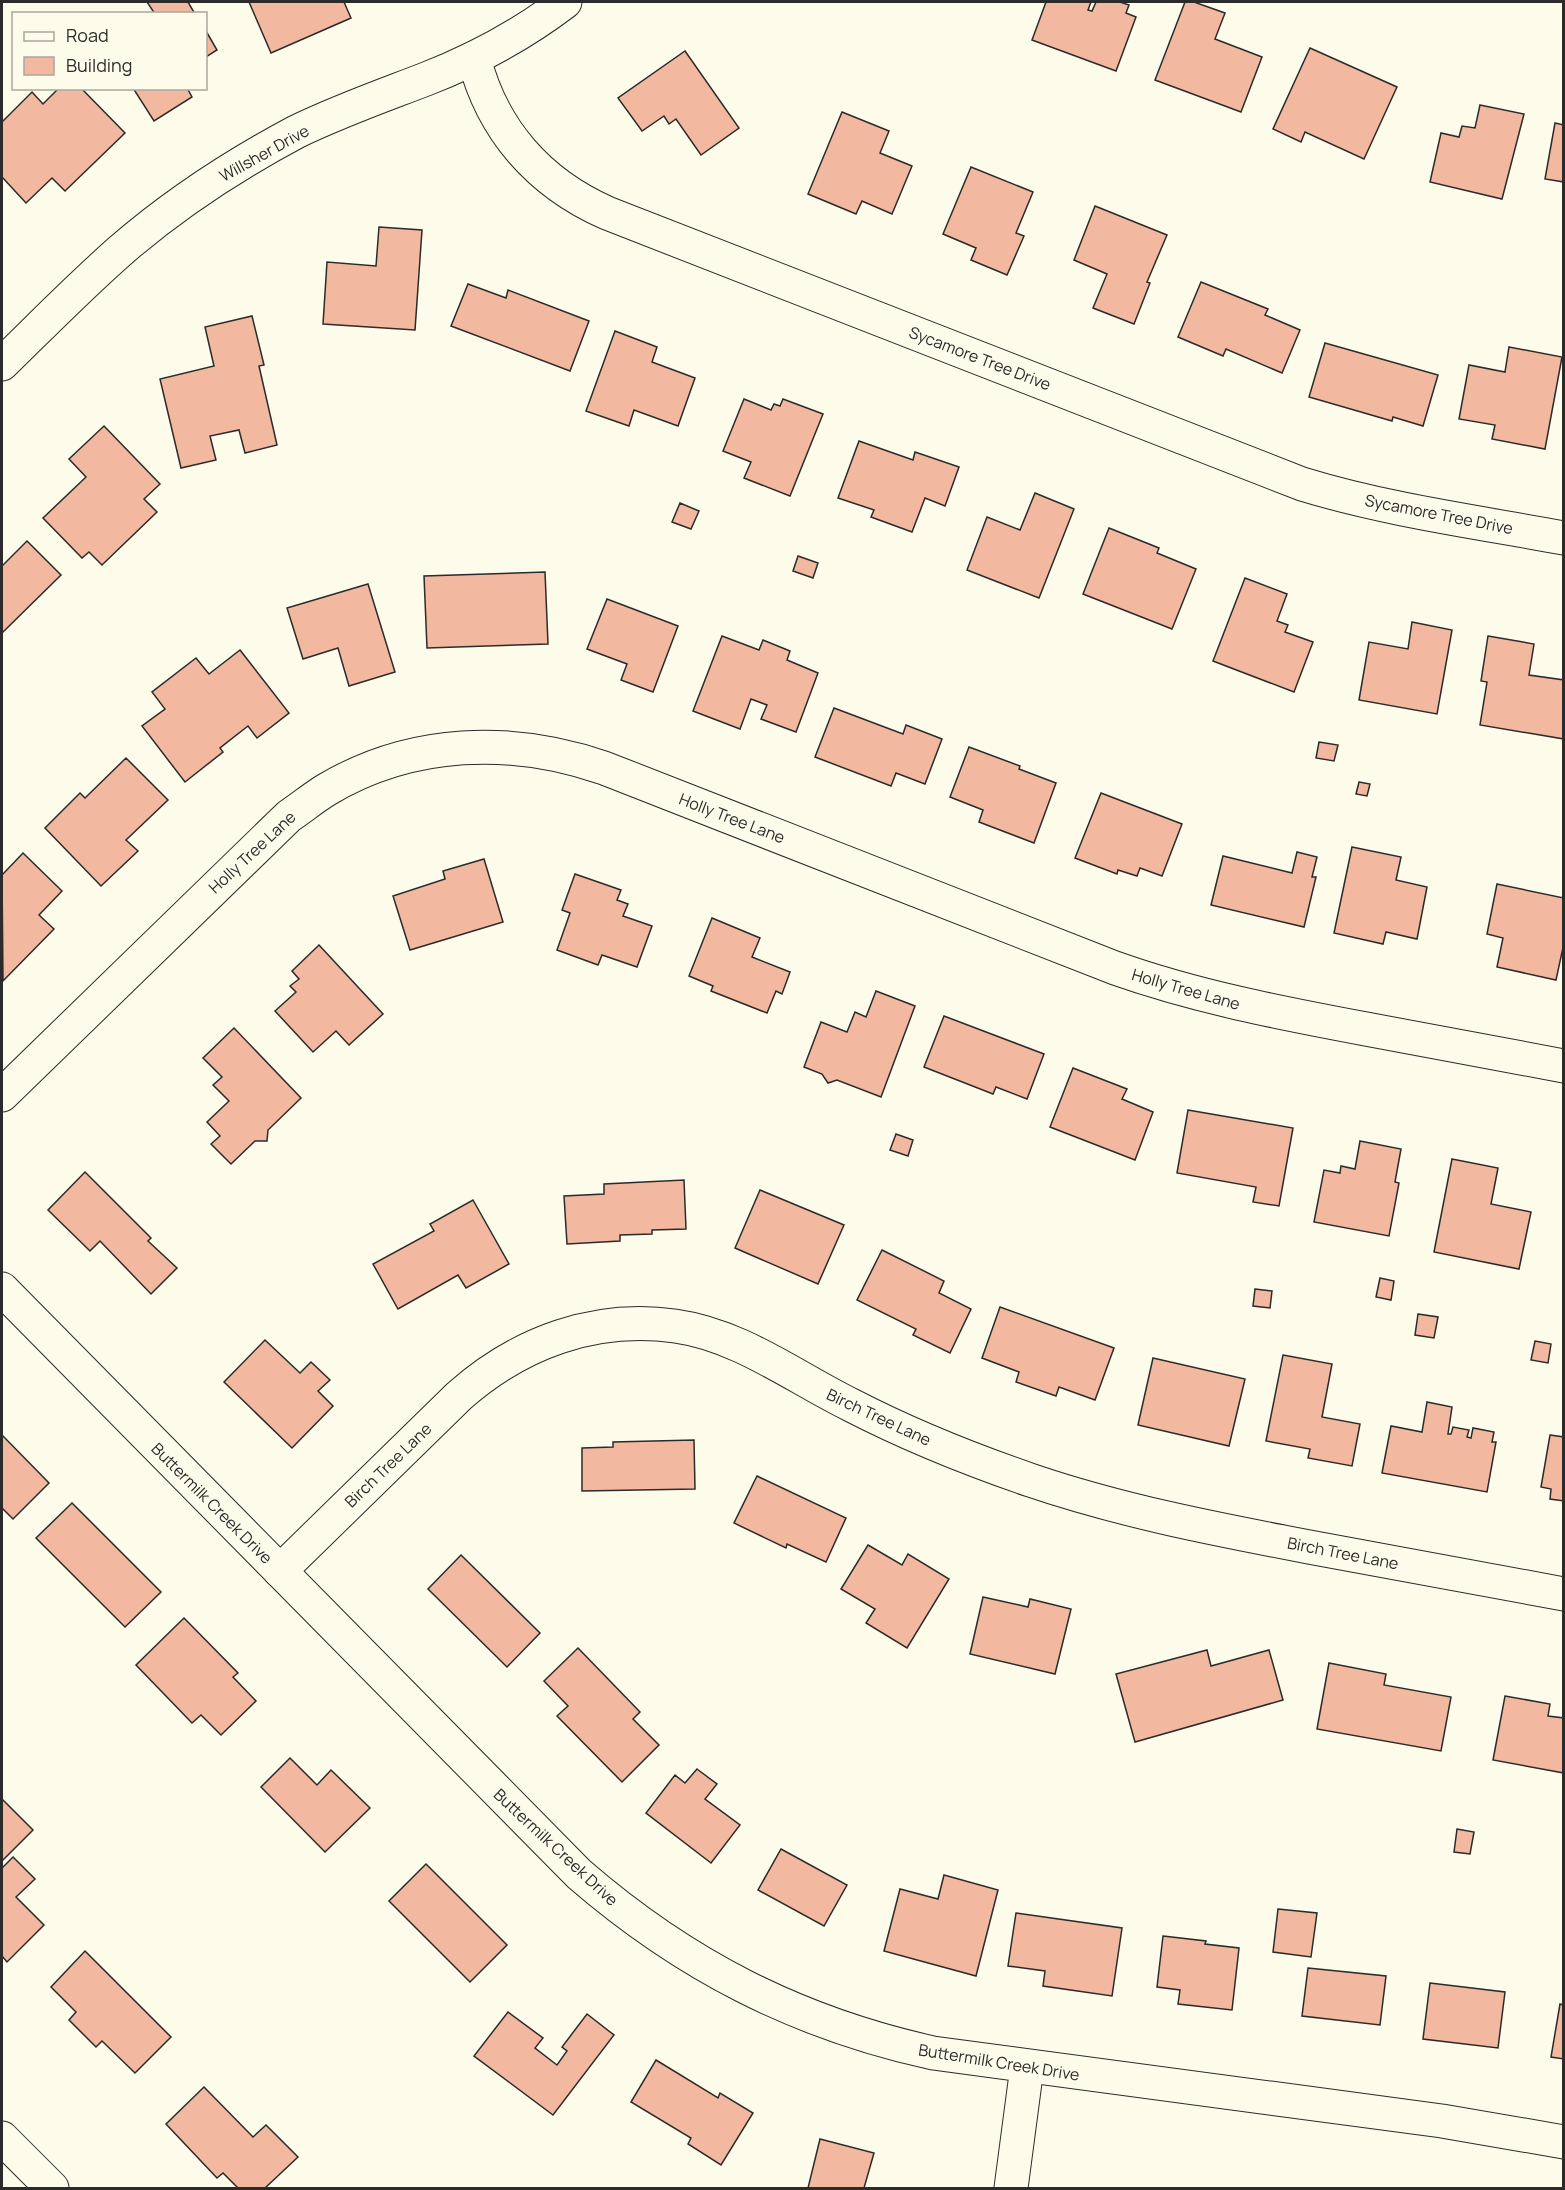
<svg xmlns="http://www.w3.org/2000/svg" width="1565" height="2190" font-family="Manrope,sans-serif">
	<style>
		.building { fill: #f2b8a0; stroke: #2b2b2b; stroke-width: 1.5 }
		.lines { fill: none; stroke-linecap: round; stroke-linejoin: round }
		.minor-casing { stroke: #2b2b2b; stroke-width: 35 }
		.minor { stroke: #fdfbea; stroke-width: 33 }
		.labels { text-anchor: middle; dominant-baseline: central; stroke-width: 4.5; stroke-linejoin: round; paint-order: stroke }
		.street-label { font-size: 16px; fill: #2b2b2b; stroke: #fdfbea }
	</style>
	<rect width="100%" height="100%" fill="#fdfbea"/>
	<g class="building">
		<polygon points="147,2 188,2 195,14 155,14"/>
		<polygon points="249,2 344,2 351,18 271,53"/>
		<polygon points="1046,2 1091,2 1088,10 1092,11 1096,2 1120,2 1129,5 1126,13 1136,17 1116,71 1032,40"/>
		<polygon points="1185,2 1194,2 1225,13 1215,39 1262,57 1241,112 1155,80"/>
		<polygon points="206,31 217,50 206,57"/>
		<polygon points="1310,48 1397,87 1364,159 1305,132 1301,142 1273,129"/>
		<polygon points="685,51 739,128 701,155 676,119 669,124 664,116 642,131 618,98"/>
		<polygon points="59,88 81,88 125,133 65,191 52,178 26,203 2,177 2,122 32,92 43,104"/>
		<polygon points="133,88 187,88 192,97 154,121"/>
		<polygon points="1480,105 1524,114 1502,199 1430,182 1441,133 1459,137 1462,126 1475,128"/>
		<polygon points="842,112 889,131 880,153 912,166 892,214 862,201 856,214 808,194"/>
		<polygon points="1555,123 1564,125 1564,182 1545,179"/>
		<polygon points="971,167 1033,192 1016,233 1024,236 1007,275 971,260 976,248 943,234"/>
		<polygon points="1095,206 1167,235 1147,282 1150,283 1134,324 1093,308 1107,274 1074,260"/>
		<polygon points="379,227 422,230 415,330 323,324 327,262 376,266"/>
		<polygon points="1201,282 1268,309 1265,315 1300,330 1282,373 1226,349 1223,356 1178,337"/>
		<polygon points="468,284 506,298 508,290 589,321 570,371 451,326"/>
		<polygon points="252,316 264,365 259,366 277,445 245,453 239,430 210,436 216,460 181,468 160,379 214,366 205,327"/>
		<polygon points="615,331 657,347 652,362 695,378 678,426 634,410 629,426 586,411"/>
		<polygon points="1325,343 1438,375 1423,426 1393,417 1392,421 1309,397"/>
		<polygon points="1509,347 1562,357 1545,449 1492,439 1495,425 1459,419 1469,365 1505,372"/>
		<polygon points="744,399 771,410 774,404 780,406 783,399 823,414 790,496 744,478 751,462 723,451"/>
		<polygon points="104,426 160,484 144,499 157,512 102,565 89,552 82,558 43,518 86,477 69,459"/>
		<polygon points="859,441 913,460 915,452 959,467 945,506 925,498 912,532 871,517 874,510 838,498"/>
		<polygon points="1035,493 1074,509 1039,598 967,570 987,517 1020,530"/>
		<polygon points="680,503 699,511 691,529 672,522"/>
		<polygon points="1109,528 1159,548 1157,553 1196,569 1172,629 1083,594"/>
		<polygon points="27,541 61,575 2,633 2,566"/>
		<polygon points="798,556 818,563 813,578 793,571"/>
		<polygon points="545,572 548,644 427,648 424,576"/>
		<polygon points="1245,578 1287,594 1277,621 1288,625 1285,632 1313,642 1294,692 1213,661"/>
		<polygon points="368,584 395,672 349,686 338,648 303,659 287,608"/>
		<polygon points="607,599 678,626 653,692 621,680 627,664 587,649"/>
		<polygon points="1412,622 1452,630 1437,714 1359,700 1369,642 1408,649"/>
		<polygon points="722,636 759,650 763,640 790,651 787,660 818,673 796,732 761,719 767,705 751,699 740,729 693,711"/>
		<polygon points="1488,636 1534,644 1529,675 1564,680 1564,739 1480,725 1487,682 1481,681"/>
		<polygon points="240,650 289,713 257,738 248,726 220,748 223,752 185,782 142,726 165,709 152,692 196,658 209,674"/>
		<polygon points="834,708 903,734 906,725 942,739 925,784 896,773 891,786 815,757"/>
		<polygon points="1319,742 1338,745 1334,761 1316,758"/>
		<polygon points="969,747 1020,766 1019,769 1056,783 1034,843 979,822 983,810 950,797"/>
		<polygon points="126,758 168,800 126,840 138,851 101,886 45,828 80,793 85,798"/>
		<polygon points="1359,782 1370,784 1367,796 1356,794"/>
		<polygon points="1101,793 1182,824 1162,876 1140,868 1137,876 1118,870 1117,874 1075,858"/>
		<polygon points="1352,847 1401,857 1396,880 1427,887 1417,939 1386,932 1383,944 1334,933"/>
		<polygon points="1297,852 1317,857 1312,877 1316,877 1304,927 1211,905 1223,856 1292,873"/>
		<polygon points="23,853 62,891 39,915 54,929 3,981 2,875"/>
		<polygon points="484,859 503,922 410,950 393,896 445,879 443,871"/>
		<polygon points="575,874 621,890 617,900 628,904 623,916 652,926 637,967 602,955 598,965 557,950 570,913 562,910"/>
		<polygon points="1497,884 1564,898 1564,943 1556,980 1497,967 1503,938 1487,934"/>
		<polygon points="712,918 760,938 752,957 790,972 782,994 776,991 767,1013 711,991 713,986 689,976"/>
		<polygon points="319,945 383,1014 349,1045 336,1031 313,1052 275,1011 296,992 290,986 299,979 292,971"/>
		<polygon points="876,991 915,1006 881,1097 837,1080 828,1083 822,1074 804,1067 821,1022 847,1032 855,1012 866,1017"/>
		<polygon points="944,1016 1044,1054 1027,1099 996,1087 993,1094 924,1067"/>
		<polygon points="234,1028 301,1098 268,1130 267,1141 255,1141 231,1164 211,1144 220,1136 207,1122 229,1101 213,1085 222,1077 203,1058"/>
		<polygon points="1073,1068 1127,1089 1122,1099 1153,1112 1135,1160 1050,1127"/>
		<polygon points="1188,1110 1293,1128 1279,1206 1253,1202 1256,1187 1177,1173"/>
		<polygon points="896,1134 913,1140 908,1156 890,1150"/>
		<polygon points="1360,1141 1401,1149 1395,1182 1399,1183 1389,1236 1314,1222 1324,1170 1340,1173 1341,1166 1355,1169"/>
		<polygon points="1452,1159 1498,1168 1491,1204 1531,1212 1519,1269 1434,1252"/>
		<polygon points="85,1172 151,1238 148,1241 177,1268 151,1294 100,1241 90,1251 48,1210"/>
		<polygon points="684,1180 686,1229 652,1230 652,1234 620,1235 620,1241 567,1244 564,1196 604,1194 604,1184"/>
		<polygon points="760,1190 844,1225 818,1284 735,1248"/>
		<polygon points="473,1200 509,1264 466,1288 458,1275 398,1309 373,1264 434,1231 430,1224"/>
		<polygon points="882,1250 944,1281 939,1293 971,1309 950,1353 913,1335 916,1329 857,1300"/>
		<polygon points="1380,1278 1394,1281 1391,1300 1376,1297"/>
		<polygon points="1255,1289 1272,1291 1270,1308 1253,1306"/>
		<polygon points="1000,1307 1114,1348 1095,1400 1059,1387 1056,1396 1016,1382 1019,1372 982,1358"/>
		<polygon points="1418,1314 1438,1317 1434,1338 1415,1335"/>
		<polygon points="265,1340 300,1373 311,1362 330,1380 318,1391 333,1406 292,1448 224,1382"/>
		<polygon points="1535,1341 1551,1344 1548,1363 1531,1360"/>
		<polygon points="1283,1355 1332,1364 1322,1417 1360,1424 1352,1466 1308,1458 1310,1449 1266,1441"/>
		<polygon points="1153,1358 1245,1379 1229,1446 1138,1425"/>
		<polygon points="1427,1402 1452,1407 1448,1434 1451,1434 1453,1427 1469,1430 1467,1437 1471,1438 1473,1428 1494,1432 1492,1442 1496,1442 1487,1492 1382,1473 1391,1426 1422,1432"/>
		<polygon points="2,1435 49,1483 13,1519 2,1508"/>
		<polygon points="1550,1435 1564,1437 1564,1501 1550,1499 1551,1489 1541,1487"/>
		<polygon points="694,1440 695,1489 582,1491 582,1448 613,1447 613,1442"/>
		<polygon points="757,1476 846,1518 826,1562 787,1544 786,1548 734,1523"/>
		<polygon points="72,1503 161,1592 125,1627 36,1538"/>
		<polygon points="868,1545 902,1565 908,1554 949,1579 907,1648 866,1623 875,1609 841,1589"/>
		<polygon points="461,1555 540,1633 507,1667 428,1589"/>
		<polygon points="983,1597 1028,1607 1030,1599 1071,1609 1055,1674 970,1654"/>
		<polygon points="184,1618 238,1673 233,1677 256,1701 221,1735 201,1715 192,1723 136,1665"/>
		<polygon points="578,1648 640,1712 633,1719 659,1745 622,1782 557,1716 568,1706 544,1681"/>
		<polygon points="1207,1650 1211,1666 1269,1650 1283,1700 1135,1742 1116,1674"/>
		<polygon points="1329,1663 1386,1674 1384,1685 1451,1697 1441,1751 1317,1729"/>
		<polygon points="1505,1696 1550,1704 1548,1716 1564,1718 1564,1773 1493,1760"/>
		<polygon points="290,1758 317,1785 331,1770 370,1808 325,1852 261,1787"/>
		<polygon points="697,1769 717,1784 705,1799 740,1825 711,1863 646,1813 675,1775 685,1783"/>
		<polygon points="2,1799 33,1830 2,1861"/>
		<polygon points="1457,1829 1474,1832 1470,1854 1454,1852"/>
		<polygon points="781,1849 847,1885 824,1926 758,1890"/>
		<polygon points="13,1857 35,1879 16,1897 44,1925 7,1962 2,1956 2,1868"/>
		<polygon points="426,1864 507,1945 470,1982 389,1901"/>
		<polygon points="944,1875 998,1890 976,1976 884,1951 900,1889 938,1899"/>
		<polygon points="1278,1909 1317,1913 1311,1957 1273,1952"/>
		<polygon points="1016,1913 1122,1928 1112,1996 1043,1986 1045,1971 1008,1966"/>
		<polygon points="1163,1936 1206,1941 1205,1944 1239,1948 1232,2010 1178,2004 1180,1990 1157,1987"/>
		<polygon points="85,1951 171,2037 135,2073 102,2041 96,2047 69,2020 76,2012 51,1987"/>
		<polygon points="1308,1968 1386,1976 1380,2025 1302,2016"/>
		<polygon points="1430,1983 1505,1992 1498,2048 1423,2039"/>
		<polygon points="1560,2004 1564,2005 1564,2059 1551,2057"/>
		<polygon points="508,2012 543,2038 535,2048 557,2065 567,2051 562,2047 587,2014 614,2035 553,2115 474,2056"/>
		<polygon points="656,2060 718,2098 720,2093 753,2113 721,2165 688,2144 691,2138 631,2102"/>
		<polygon points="204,2087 253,2137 266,2125 298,2157 265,2188 238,2188 223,2173 217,2178 166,2124"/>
		<polygon points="820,2139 874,2153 864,2188 808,2188"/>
	</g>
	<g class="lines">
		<defs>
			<g id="minor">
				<path d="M474,58C492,130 539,183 607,213L1302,484C1387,510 1477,522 1564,538"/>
				<path d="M2,364C41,326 79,287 120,251C173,205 234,165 296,132C339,111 382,96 426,79C475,60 523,34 565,2"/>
				<path d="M2,1095L289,816C301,808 313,798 326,790C411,739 512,736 604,768L1115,968C1197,997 1281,1013 1366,1029C1432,1041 1498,1054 1564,1066"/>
				<path d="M2,1289L579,1874C684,1965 797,2023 933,2053L1442,2121L1564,2142"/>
				<path d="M280,1571L459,1396C520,1342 595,1315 675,1326C740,1335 794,1377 851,1405C909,1435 969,1459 1030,1480C1121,1511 1215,1529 1309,1547C1394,1562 1479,1578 1564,1594"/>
				<polyline points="2,2138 52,2188"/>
				<polyline points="1011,2188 1027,2067"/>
			</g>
		</defs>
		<use href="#minor" class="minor-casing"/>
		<use href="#minor" class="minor"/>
	</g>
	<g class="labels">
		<g class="street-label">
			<text transform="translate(264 153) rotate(-29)">Willsher Drive</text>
			<text transform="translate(980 358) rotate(21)">Sycamore Tree Drive</text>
			<text transform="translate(1439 514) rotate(11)">Sycamore Tree Drive</text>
			<text transform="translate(732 818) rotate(21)">Holly Tree Lane</text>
			<text transform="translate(252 852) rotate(-43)">Holly Tree Lane</text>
			<text transform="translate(1186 989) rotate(16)">Holly Tree Lane</text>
			<text transform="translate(879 1417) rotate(25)">Birch Tree Lane</text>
			<text transform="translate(388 1465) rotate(-44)">Birch Tree Lane</text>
			<text transform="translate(212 1503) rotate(45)">Buttermilk Creek Drive</text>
			<text transform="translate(1343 1553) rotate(11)">Birch Tree Lane</text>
			<text transform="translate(556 1847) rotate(43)">Buttermilk Creek Drive</text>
			<text transform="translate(999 2062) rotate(9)">Buttermilk Creek Drive</text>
		</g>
	</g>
	<rect width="1565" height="2190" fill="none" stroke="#2b2b2b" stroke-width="6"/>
	<rect x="12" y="12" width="195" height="78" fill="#fdfbea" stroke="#a9a89e" stroke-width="1.5"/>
	<rect x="24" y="32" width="30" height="9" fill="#fdfbea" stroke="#a9a89e" stroke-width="1.5"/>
	<text x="66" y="42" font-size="18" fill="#2b2b2b">Road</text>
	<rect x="24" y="57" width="30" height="18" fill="#f2b8a0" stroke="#a9a89e" stroke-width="1.5"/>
	<text x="66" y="72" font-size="18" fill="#2b2b2b">Building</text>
</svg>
